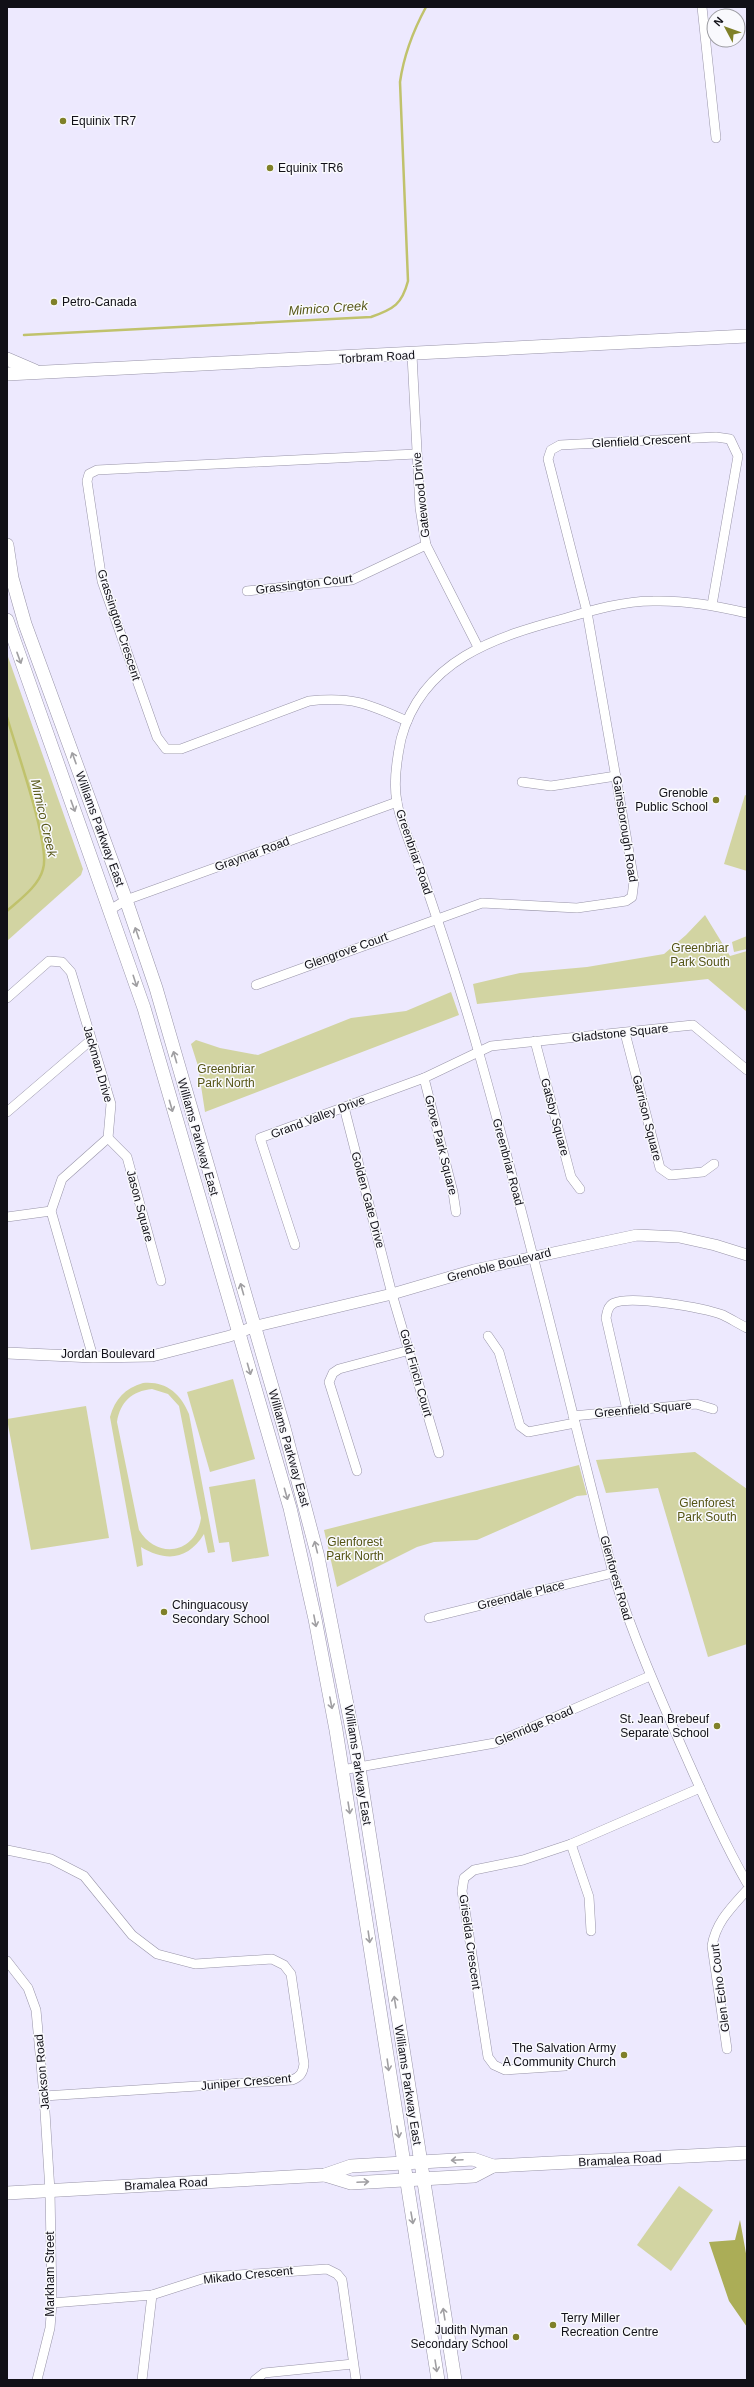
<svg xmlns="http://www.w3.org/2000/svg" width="754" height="2387" font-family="Arial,sans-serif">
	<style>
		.green { fill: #d2d4a2; fill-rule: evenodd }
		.forest { fill: #abad57 }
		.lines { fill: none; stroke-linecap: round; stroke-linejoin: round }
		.stream { stroke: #c0c26c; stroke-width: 2.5 }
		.minor-casing { stroke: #9894a8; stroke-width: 10 }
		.tertiary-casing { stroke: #9894a8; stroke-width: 12 }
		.secondary-casing { stroke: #9894a8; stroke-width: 14 }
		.minor { stroke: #fff; stroke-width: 9 }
		.tertiary { stroke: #fff; stroke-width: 11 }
		.secondary { stroke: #fff; stroke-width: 13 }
		.oneway { stroke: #a09fa2 }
		.poi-dot { fill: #7f8028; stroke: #f9f9fd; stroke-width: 1.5 }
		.labels { text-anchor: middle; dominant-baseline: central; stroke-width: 3; stroke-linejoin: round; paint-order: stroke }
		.poi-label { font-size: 12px; fill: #111017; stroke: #f9f9fd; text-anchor: start }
		.street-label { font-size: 12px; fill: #111017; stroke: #f9f9fd }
		.park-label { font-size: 12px; fill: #545414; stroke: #f9f9fd }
		.water-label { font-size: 13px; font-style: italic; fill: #59591a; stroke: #f9f9fd }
	</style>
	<rect width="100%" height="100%" fill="#ede9fe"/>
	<g class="green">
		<polygon points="7,654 83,869 81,875 7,941"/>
		<polygon points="745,795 747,796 747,871 724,864"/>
		<polygon points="705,915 730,956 747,951 747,1012 708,979 477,1004 473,984 520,973 587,967 664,954 686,935"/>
		<polygon points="747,936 747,949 734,952 732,942"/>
		<polygon points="451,992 459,1015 205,1112 198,1066 191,1044 196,1040 220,1048 258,1055 351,1018 406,1011"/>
		<polygon points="233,1379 255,1459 210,1472 187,1392"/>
		<path d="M143,1383C166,1381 180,1393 189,1414L215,1552L208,1553L204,1534C188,1560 166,1562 141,1547L143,1565L137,1567L110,1417C115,1399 125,1388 143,1383ZM152,1389L168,1394L179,1406L201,1518C196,1554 157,1560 139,1530L117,1422C120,1402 132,1391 152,1389Z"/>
		<polygon points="86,1406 109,1538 31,1550 7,1419"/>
		<polygon points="695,1452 747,1489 747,1644 708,1657 658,1488 606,1493 596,1460"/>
		<polygon points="579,1465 587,1495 577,1496 477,1540 434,1542 417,1547 337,1587 324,1530"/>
		<polygon points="255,1479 269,1556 232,1562 229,1542 219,1543 209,1487"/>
		<polygon points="679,2186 713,2210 671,2271 637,2245"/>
	</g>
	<polygon class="forest" points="740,2220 747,2259 747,2327 729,2301 709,2242 735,2240"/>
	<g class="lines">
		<g class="stream">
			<path d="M24,335L371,317C394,309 402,304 408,281L400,82C404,54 413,31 426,7"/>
			<path d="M7,717C15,746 51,846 43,869C39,886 19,900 7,911"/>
		</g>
		<defs>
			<g id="minor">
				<polyline points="702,7 716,138"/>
				<polyline points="412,355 420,508 426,545 478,647"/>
				<polyline points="247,591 352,580 426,545"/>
				<path d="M747,613C716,606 685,600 653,601C624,601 593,610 566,618C495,637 422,660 401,739C397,758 393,783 397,802C401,826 416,857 424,880C443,936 462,993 478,1050C527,1223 568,1398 613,1573C632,1634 658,1693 684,1752C704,1797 723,1841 747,1883"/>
				<path d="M407,721C369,704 352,696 309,701L181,749H166L157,737L102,581L87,481L89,474L97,470L416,454"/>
				<polyline points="522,782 551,786 616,776"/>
				<polyline points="110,910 126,900 397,802"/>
				<polyline points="256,985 482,903 577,908 626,901 632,897 634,881 587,612 548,459 551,450 560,445 716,437 730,439 738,456 712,605"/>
				<polyline points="7,998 49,961 62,962 71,972 111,1104 108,1138 62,1179 51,1211 93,1357"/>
				<polyline points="625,1033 660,1168 670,1175 703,1172 714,1164"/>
				<polyline points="535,1041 571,1177 580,1189"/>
				<polyline points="424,1078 453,1192 456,1212"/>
				<polyline points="344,1107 392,1294 439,1453"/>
				<polyline points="7,1112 91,1040"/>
				<polyline points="108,1138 127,1157 161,1281"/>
				<polyline points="7,1217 51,1211"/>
				<polyline points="295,1245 260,1138 424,1078 491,1046 693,1025 747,1070"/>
				<polyline points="488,1336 499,1352 520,1426 528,1432 575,1423"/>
				<path d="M627,1410L606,1318C607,1312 608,1306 614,1303C632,1295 704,1308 723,1315C731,1319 739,1324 747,1328"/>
				<polyline points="573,1416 696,1404 713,1409"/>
				<polyline points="357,1471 329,1382 333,1373 339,1369 410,1350"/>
				<polyline points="429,1618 613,1573"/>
				<polyline points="342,1770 495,1743 650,1676"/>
				<polyline points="571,1844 589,1897 591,1931"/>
				<path d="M7,1850L51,1859L84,1876L132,1935L157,1954L195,1964L272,1959L284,1965L291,1974L304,2064C303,2073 300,2077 292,2080L44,2096"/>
				<polyline points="7,1961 28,1988 36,2010 44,2096 50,2191 52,2303 50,2328 37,2380"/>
				<path d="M727,2049L712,1946C716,1922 731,1908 747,1890"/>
				<polyline points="565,2066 505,2070 494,2065 488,2057 462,1891 464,1878 474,1870 523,1860 571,1844 700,1788"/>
				<polyline points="52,2303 152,2295 208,2277 327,2269 337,2274 342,2280 356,2380"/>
				<polyline points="142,2380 152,2295"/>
				<polyline points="255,2380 264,2373 353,2364"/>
			</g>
			<polyline id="tertiary" points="7,1353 93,1357 152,1356 230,1336 253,1327 392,1294 474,1270 637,1235 679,1237 715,1245 747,1255"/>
			<g id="secondary">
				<polyline points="7,359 35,371"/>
				<polyline points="7,374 747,336"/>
				<polyline points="7,545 12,578 25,624 126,900 156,988 284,1428 318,1557 357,1755 455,2380"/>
				<polyline points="7,620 144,1008 290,1508 315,1619 336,1730 438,2380"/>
				<polyline points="325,2175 351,2183 474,2176 493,2166"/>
				<polyline points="7,2193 325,2175 351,2166 473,2159 493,2166 747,2153"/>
			</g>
		</defs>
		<use href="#minor" class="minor-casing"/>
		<use href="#tertiary" class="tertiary-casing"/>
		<use href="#secondary" class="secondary-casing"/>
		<use href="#minor" class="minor"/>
		<use href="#tertiary" class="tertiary"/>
		<use href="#secondary" class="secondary"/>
	</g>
	<defs><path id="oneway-shaft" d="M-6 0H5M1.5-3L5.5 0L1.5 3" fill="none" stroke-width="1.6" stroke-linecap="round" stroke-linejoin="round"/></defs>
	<g class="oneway">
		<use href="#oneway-shaft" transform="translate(19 658) rotate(70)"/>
		<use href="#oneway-shaft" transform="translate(74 758) rotate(-110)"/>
		<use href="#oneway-shaft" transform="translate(73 806) rotate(70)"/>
		<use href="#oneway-shaft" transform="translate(137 933) rotate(-109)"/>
		<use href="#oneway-shaft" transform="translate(135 981) rotate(72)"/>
		<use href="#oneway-shaft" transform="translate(175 1057) rotate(-106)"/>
		<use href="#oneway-shaft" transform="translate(171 1106) rotate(74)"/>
		<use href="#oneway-shaft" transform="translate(242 1289) rotate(-106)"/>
		<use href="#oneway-shaft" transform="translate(249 1369) rotate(74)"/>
		<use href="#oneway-shaft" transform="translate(286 1494) rotate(74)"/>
		<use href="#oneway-shaft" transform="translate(316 1547) rotate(-104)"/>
		<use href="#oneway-shaft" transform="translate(315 1621) rotate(79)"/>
		<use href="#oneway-shaft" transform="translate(331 1703) rotate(79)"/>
		<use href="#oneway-shaft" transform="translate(349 1808) rotate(81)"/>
		<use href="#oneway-shaft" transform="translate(369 1937) rotate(82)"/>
		<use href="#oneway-shaft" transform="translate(395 2002) rotate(-99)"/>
		<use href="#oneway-shaft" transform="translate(388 2065) rotate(82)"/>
		<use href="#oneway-shaft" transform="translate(398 2132) rotate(80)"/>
		<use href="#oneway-shaft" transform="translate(457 2160) rotate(177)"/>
		<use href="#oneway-shaft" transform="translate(363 2182) rotate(-3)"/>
		<use href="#oneway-shaft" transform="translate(412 2218) rotate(80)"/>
		<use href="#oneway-shaft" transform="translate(444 2314) rotate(-99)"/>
		<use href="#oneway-shaft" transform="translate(436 2366) rotate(81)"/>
	</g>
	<g class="poi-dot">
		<circle cx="63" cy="121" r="4"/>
		<circle cx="270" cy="168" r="4"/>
		<circle cx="54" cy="302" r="4"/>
		<circle cx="716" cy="800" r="4"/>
		<circle cx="164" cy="1612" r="4"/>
		<circle cx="717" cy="1726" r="4"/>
		<circle cx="624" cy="2055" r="4"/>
		<circle cx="553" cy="2325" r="4"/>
		<circle cx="516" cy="2337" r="4"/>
	</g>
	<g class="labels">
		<g class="poi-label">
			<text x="71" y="121">Equinix TR7</text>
			<text x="278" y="168">Equinix TR6</text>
			<text x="62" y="302">Petro-Canada</text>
			<text x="708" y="793" text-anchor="end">Grenoble<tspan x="708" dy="14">Public School</tspan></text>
			<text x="172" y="1605">Chinguacousy<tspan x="172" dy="14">Secondary School</tspan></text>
			<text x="709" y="1719" text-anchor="end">St. Jean Brebeuf<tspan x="709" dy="14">Separate School</tspan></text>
			<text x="616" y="2048" text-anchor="end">The Salvation Army<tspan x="616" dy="14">A Community Church</tspan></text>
			<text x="561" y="2318">Terry Miller<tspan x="561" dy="14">Recreation Centre</tspan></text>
			<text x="508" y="2330" text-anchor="end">Judith Nyman<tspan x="508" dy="14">Secondary School</tspan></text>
		</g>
		<g class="street-label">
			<text transform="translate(377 357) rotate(-3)">Torbram Road</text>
			<text transform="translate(641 441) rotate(-3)">Glenfield Crescent</text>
			<text transform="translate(421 495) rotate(-96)">Gatewood Drive</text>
			<text transform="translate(304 584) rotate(-7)">Grassington Court</text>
			<text transform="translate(119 625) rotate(72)">Grassington Crescent</text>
			<text transform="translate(100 829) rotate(70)">Williams Parkway East</text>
			<text transform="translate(625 829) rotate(81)">Gainsborough Road</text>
			<text transform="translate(414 852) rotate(71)">Greenbriar Road</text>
			<text transform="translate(252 854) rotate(-20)">Graymar Road</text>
			<text transform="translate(346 951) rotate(-20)">Glengrove Court</text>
			<text transform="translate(620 1033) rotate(-6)">Gladstone Square</text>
			<text transform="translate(98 1064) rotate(74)">Jackman Drive</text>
			<text transform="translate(318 1117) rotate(-21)">Grand Valley Drive</text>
			<text transform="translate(555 1117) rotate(75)">Gatsby Square</text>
			<text transform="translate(647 1118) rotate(76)">Garrison Square</text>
			<text transform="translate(198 1137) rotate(74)">Williams Parkway East</text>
			<text transform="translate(441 1145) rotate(76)">Grove Park Square</text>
			<text transform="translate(508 1162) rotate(75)">Greenbriar Road</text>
			<text transform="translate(368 1200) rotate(75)">Golden Gate Drive</text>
			<text transform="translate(140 1206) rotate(75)">Jason Square</text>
			<text transform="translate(499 1265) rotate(-14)">Grenoble Boulevard</text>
			<text x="108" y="1354">Jordan Boulevard</text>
			<text transform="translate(416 1373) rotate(74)">Gold Finch Court</text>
			<text transform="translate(643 1409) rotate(-5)">Greenfield Square</text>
			<text transform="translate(289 1448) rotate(74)">Williams Parkway East</text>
			<text transform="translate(616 1578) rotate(74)">Glenforest Road</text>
			<text transform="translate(521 1595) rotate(-14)">Greendale Place</text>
			<text transform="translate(534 1726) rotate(-23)">Glenridge Road</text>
			<text transform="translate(358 1765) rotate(81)">Williams Parkway East</text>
			<text transform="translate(470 1942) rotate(82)">Griselda Crescent</text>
			<text transform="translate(720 1988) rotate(-97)">Glen Echo Court</text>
			<text transform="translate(42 2072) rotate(-95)">Jackson Road</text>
			<text transform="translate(246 2082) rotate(-5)">Juniper Crescent</text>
			<text transform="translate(408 2085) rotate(81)">Williams Parkway East</text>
			<text transform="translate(620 2160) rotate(-3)">Bramalea Road</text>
			<text transform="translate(166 2184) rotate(-3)">Bramalea Road</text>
			<text transform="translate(50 2274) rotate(-90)">Markham Street</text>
			<text transform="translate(248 2275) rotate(-6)">Mikado Crescent</text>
		</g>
		<g class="park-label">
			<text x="700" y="948">Greenbriar<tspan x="700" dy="14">Park South</tspan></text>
			<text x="226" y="1069">Greenbriar<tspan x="226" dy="14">Park North</tspan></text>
			<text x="707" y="1503">Glenforest<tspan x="707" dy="14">Park South</tspan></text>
			<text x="355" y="1542">Glenforest<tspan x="355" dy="14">Park North</tspan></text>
		</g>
		<g class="water-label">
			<text transform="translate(328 308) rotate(-4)">Mimico Creek</text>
			<text transform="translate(44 818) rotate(77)">Mimico Creek</text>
		</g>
	</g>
	<rect width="754" height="2387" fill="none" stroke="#111017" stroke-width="16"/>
	<g transform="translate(726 28) rotate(311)"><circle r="19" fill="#f9f9fd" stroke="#9c9ca1"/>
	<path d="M0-3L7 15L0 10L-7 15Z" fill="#7f8028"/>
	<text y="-6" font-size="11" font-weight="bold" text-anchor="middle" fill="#111017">N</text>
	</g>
</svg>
